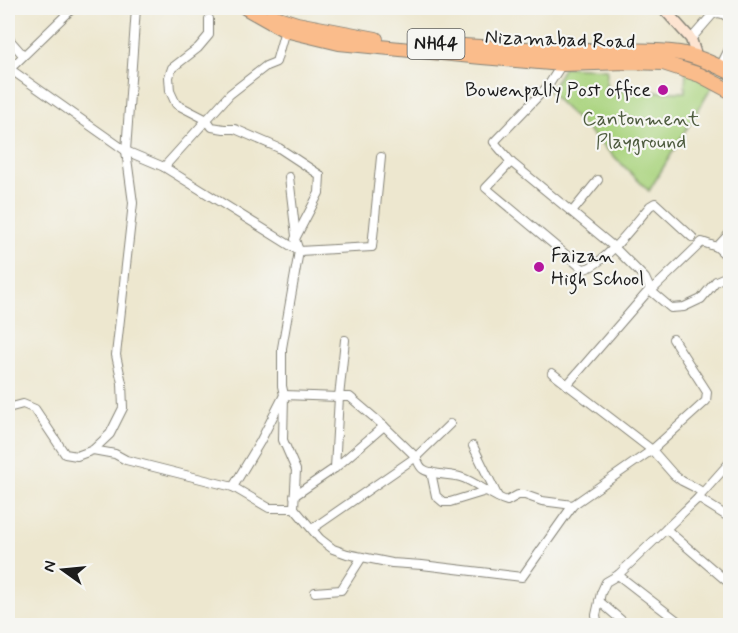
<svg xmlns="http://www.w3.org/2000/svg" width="738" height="633" font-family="Mynerve,sans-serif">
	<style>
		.green { fill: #aad47f; stroke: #63784e; stroke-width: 1.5 }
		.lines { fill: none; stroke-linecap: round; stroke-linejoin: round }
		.street-casing { stroke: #848276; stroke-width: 10 }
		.secondary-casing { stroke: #848276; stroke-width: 13 }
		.highway-casing { stroke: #848276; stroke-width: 16 }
		.street { stroke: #fff; stroke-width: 8 }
		.secondary { stroke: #fde4d1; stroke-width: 10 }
		.highway { stroke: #fabc8b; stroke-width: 14 }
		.poi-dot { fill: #b5179e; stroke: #f6f6f2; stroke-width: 2 }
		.labels { text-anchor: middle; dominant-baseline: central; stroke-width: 4.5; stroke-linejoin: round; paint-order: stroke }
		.shield { fill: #f6f6f2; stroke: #5d5d5c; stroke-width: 1.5 }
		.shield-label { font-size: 18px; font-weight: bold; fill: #1c1c1c }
		.street-label { font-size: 20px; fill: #1c1c1c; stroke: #f6f6f2 }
		.poi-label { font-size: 20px; fill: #1c1c1c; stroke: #f6f6f2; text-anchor: end }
		.park-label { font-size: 20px; fill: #4e5c3f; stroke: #f6f6f2 }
	</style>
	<rect width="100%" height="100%" fill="#f6f6f2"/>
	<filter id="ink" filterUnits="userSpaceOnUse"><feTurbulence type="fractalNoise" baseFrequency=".0167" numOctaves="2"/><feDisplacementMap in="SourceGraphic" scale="12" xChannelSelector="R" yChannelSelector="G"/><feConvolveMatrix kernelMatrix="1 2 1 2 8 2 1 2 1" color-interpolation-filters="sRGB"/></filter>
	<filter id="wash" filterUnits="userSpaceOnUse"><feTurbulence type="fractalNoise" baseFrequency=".008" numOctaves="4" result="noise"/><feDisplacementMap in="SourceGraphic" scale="24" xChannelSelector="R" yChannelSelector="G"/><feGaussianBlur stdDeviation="1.35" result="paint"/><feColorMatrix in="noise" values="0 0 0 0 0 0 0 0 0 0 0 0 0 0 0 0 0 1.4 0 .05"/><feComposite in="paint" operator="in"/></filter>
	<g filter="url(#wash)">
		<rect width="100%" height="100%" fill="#ede7cf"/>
		<polygon class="green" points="564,67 607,69 606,91 685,92 686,69 715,82 649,191 549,92"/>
	</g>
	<g filter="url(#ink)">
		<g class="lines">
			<defs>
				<g id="street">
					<polyline points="209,19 209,35 198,48 172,68 169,77 170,91 176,104 207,120 212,127 224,129 235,129 279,148 320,175 319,193 295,239 299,251 372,247 381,157"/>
					<polyline points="8,38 23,55"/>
					<path d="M691,39L712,15C719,11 724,14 730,19"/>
					<polyline points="562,64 548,86 494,142 511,162 614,247 645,278 651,291 671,308 684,307 701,299 716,281 730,275"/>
					<polyline points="720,67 730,47"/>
					<polyline points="8,69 10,69 73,8"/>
					<polyline points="8,70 10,69 126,151 164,167 299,251 282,348 282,386 284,395 283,440 296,470 294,508 320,539 333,549 347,554 392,563 422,565 522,577 573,505 652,450 706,401 707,392 673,339"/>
					<path d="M511,162L486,188L583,269C602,268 637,221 650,206L655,203L692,237"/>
					<polyline points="164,167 230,94 266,66 276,62 285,30"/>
					<polyline points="289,177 296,236"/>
					<polyline points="572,212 598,180"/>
					<polyline points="717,247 730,233"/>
					<polyline points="651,291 702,242 717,247 730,259"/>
					<polyline points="552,373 652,450 674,475 682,481 694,487 702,492"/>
					<polyline points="567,385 650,289"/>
					<polyline points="8,408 23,404 35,409 65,454 77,456 93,450 110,434 123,408 122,383 116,355 133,203 126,151 136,8"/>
					<path d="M450,424L416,457C418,461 419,466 423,469C431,475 449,474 460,477C477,482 490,496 507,501L518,495H525L542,501L573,505"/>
					<polyline points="473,446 498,497"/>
					<polyline points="93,450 115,454 126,460 233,487 269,508 294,508"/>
					<polyline points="431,472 436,496 443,502 450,502 486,491"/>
					<polyline points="233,487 260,442 284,395 339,397 345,340"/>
					<polyline points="294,496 335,468 384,426"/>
					<polyline points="698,498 730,518"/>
					<polyline points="312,529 416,457 384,426 350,397 339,397 335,468"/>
					<polyline points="666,529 730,584"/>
					<polyline points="618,575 684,626"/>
					<polyline points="315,592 341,590 362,557"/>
					<polyline points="599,601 628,626"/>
					<polyline points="598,626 596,615 601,593 606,582 618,575 666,529 698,498 730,462"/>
				</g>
				<polyline id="secondary" points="663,8 691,39 697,58"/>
				<g id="highway">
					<polyline points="246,8 285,30 339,43 482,57 562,64 627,62 663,63 700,75 730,91"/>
					<polyline points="272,16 297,24 376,39"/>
					<path d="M446,45C493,48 540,50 588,51C618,52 649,48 679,53C697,56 714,64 730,72"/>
				</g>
			</defs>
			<use href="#street" class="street-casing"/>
			<use href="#secondary" class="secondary-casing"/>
			<use href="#highway" class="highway-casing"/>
			<use href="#street" class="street"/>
			<use href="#secondary" class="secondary"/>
			<use href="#highway" class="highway"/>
		</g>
	</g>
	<g class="poi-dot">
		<circle cx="663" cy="90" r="6"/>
		<circle cx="539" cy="267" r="6"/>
	</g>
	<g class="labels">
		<rect class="shield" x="407.5" y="29" width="57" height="30" rx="4.5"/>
		<g class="shield-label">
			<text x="436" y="44">NH44</text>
		</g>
		<g class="street-label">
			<text transform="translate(560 40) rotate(2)">Nizamabad Road</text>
		</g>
		<g class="poi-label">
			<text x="651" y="90">Bowenpally Post office</text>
			<text x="551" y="256" text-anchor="start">Faizan<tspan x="551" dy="23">High School</tspan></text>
		</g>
		<g class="park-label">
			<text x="641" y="119">Cantonment<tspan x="641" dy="23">Playground</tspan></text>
		</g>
	</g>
	<rect width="738" height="633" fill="none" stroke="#f6f6f2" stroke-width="30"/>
	<g transform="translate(63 570) rotate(285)" stroke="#f6f6f2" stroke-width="4.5" paint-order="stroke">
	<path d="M0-4.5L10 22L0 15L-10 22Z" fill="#1c1c1c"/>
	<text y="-9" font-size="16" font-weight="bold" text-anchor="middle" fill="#1c1c1c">N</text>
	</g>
</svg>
